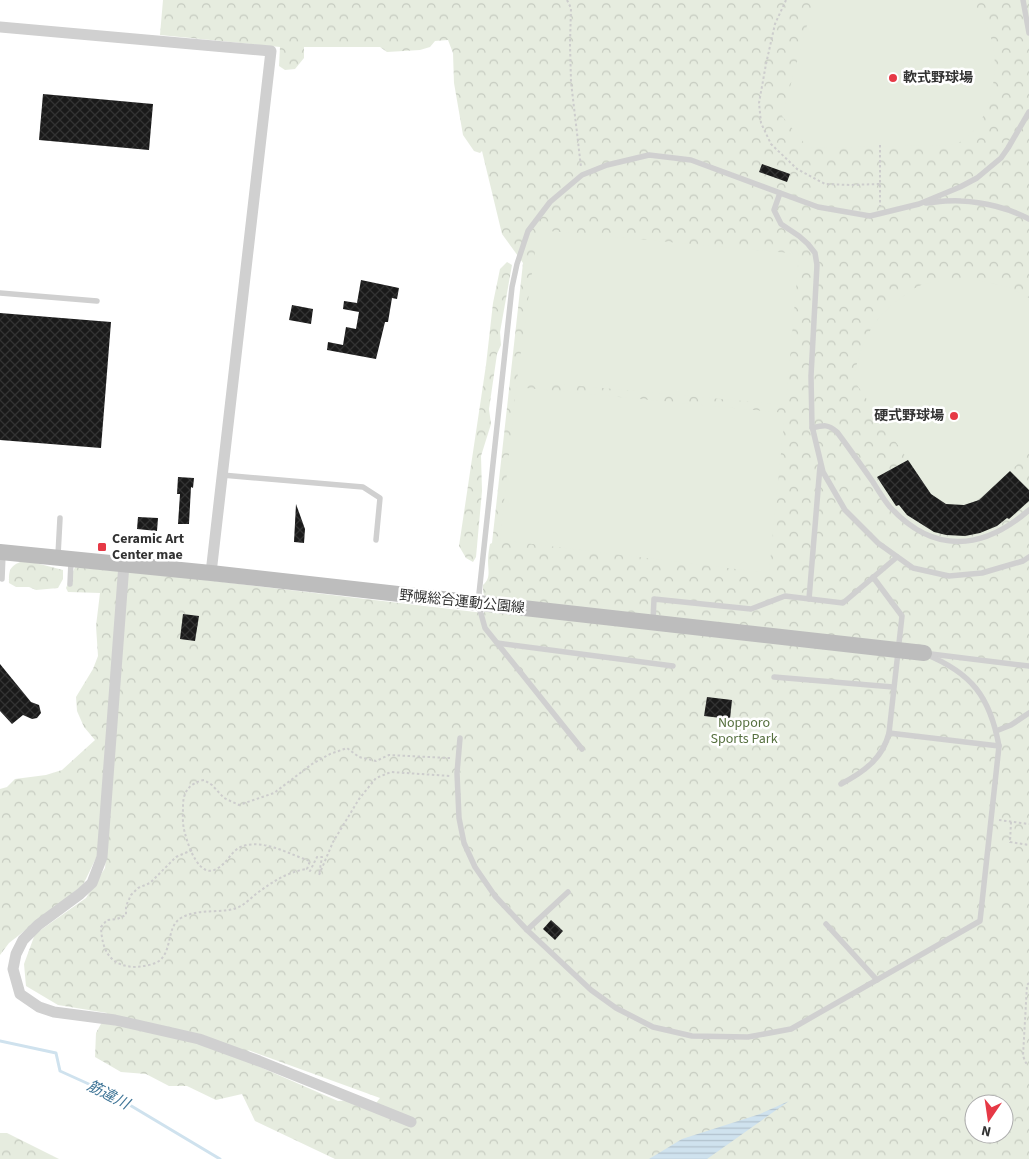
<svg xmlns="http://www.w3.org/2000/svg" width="1029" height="1159" font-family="'Source Sans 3','Noto Sans JP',sans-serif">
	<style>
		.forest { fill: url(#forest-crowns); fill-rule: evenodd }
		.pitch { fill: #e6ecdf }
		.water { fill: url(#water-rules) }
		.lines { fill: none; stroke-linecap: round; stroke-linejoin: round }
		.stream { stroke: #cfe2ee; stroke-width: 3 }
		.building { fill: url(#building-cross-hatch) }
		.path { stroke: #cdcdcd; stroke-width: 2; stroke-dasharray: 2.5 2.5; stroke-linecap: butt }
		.lane { stroke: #d0d0d0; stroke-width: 5.5 }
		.street { stroke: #d0d0d0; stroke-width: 11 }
		.secondary { stroke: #bdbdbd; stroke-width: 16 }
		.poi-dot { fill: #e63946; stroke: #fff; stroke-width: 2 }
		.labels { text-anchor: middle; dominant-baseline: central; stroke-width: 5; stroke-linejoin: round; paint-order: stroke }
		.poi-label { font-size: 14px; font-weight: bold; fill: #333; stroke: #fff; text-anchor: start }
		.street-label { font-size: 14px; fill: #333; stroke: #fff }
		.park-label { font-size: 14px; fill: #56703f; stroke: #fff }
		.water-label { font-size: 15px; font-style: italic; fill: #3f7597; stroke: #fff }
	</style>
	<defs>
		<pattern id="forest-crowns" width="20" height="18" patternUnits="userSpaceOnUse" patternTransform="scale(1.25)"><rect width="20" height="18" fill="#e6ecdf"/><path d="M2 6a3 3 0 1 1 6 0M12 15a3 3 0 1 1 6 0" fill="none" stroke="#c6cbc0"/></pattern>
		<pattern id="water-rules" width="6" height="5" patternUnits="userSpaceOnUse" patternTransform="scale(1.25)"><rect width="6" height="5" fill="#cfe2ee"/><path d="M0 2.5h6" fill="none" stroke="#b2c2cd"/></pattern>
		<pattern id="building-cross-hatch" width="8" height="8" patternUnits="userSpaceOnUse" patternTransform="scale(1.25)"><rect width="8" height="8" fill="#1a1a1a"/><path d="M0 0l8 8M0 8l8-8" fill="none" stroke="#333"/></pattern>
	</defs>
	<rect width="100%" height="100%" fill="#fff"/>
	<g class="forest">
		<path d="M163,0H1029V1159H335L255,1121L242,1094L216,1100L187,1086H169L146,1074L121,1072L95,1057L96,1033L107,1013L58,1005L26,986L24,964L35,934L86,898L105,868L110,815L97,856L83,885L9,943L0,955V789L7,787L15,779L46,775L62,770L95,740L84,727L77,711L76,697L93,669L98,656L96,626L100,593L68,592L66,588L75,567L189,578L484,613L486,599L483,592V585C491,578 488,571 488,561C488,555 489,549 490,544L492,543L523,263L502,234L482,151L480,153L474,151L463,135L454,83L453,53L448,40L435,41L430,47L420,50L387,52L380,47H304V58L295,69L285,70L279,66L280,47L160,35ZM248,1050L380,1098L373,1107L352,1100L338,1101L260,1067ZM974,1104H1004V1134H974Z"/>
		<polygon points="507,262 512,265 500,332 501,345 497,354 489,409 491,424 481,456 482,491 476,557 473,562 466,558 459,546 486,365 493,303 500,269"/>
		<path d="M20,562H32L63,570V579L58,588L36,590L29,587H16L9,583C9,571 9,567 20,562Z"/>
		<polygon points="0,1133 7,1133 59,1159 0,1159"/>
	</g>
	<g class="pitch">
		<path d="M814,0H972C983,15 992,34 994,53C998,80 987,129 960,142C957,144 952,144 949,145L808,148L782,116Z"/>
		<polygon points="538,230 799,254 786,405 517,380"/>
		<path d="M951,280H978L1008,287L1029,298V453C1019,463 1008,473 998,482C975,504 960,516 931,494L853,379C861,345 870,321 898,300C906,294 915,287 924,284C933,282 943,281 951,280Z"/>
		<polygon points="516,387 785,413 769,573 500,540"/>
	</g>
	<polygon class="water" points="789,1101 707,1159 649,1159 682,1139 760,1114"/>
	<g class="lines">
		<polyline class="stream" points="0,1041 56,1053 60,1071 113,1095 220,1159"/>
	</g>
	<g class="building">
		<polygon points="43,94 153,104 149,150 39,140"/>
		<polygon points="762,164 790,174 787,182 759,172"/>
		<polygon points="361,280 399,288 397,299 392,298 388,322 385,322 376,359 327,350 328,342 343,345 346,327 356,329 359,312 343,309 344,301 357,303"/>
		<polygon points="292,305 313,309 311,324 289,320"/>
		<polygon points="0,313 111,322 101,448 0,440"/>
		<polygon points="908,460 931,494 946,504 964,505 979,500 1010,471 1029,490 1029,501 1009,519 1007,518 997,526 980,533 965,536 946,535 934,532 907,515 899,505 896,506 877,477"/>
		<polygon points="178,477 194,478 193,488 191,487 189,524 178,524 180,494 177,494"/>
		<polygon points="296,504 305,529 304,543 294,542"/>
		<polygon points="138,517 158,518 157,531 137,529"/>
		<polygon points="183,614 199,616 195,641 180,639"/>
		<polygon points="0,664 31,702 39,705 41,713 37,718 32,719 23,715 12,724 0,711"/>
		<polygon points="707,697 732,700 730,719 704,716"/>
		<polygon points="551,920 563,931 555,940 543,929"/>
	</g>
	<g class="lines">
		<g class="path">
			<polyline points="567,0 571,8 570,44 571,82 581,167"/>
			<polyline points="786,0 775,24 766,64 759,103 761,123 771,144 797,169 825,184 850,185 880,184"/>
			<polyline points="880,145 880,206"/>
			<path d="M450,758L389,755L376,761L359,757L347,748L330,754L312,764L274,793L239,805L224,798L212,785L204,780C190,783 183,791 183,806C183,815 182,824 185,833C188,846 200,881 218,868C230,861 231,848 247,845C268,841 291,855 310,861L307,869L310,871L317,857H322L319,875L333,842L359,799L376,778L391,772L450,776"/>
			<polyline points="999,820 1029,824"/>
			<polyline points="1011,822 1010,842 1029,845"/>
			<path d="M192,850L176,857L150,883L138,888L131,895L126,906V915L117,919L107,920L101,927C102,952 111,967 137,967C144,966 153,965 159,961C173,950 166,927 181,918C200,907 225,915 241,906C246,903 251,898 256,894C272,882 287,872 307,869"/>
			<polyline points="1029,983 1027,985 1023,1056 1026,1063 1029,1064"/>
		</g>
		<g class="lane">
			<polyline points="1023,0 1029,33"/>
			<polyline points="780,193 774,210 781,224 799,236 808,244 815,253 817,265 811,376 812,426 823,472 845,510 878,543 913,568 949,576 982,573 1023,561 1029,557"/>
			<path d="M926,203C937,202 949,200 961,201C983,202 1009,208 1029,219"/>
			<polyline points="0,293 97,301"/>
			<path d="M812,428C824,425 828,424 837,432C849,448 861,465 873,482C878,490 884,500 890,507C934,555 983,550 1029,510"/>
			<polyline points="222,475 363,487 380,498 376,540"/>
			<polyline points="58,555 60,518"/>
			<polyline points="2,579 3,554"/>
			<polyline points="70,584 71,561"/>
			<polyline points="809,599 820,466"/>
			<polyline points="653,621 654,599 751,609 785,596 843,603 897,557"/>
			<polyline points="497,643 673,666"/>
			<polyline points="931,654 1029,666"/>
			<polyline points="774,677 893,687"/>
			<polyline points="996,731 1011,725 1029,713"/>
			<polyline points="889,733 999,746"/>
			<path d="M460,738L457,773L459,818L464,843L475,867L495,896L527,930L591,990L616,1008L653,1027L692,1036L748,1037L791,1029L980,921L999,746C990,697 972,673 925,654"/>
			<polyline points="582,749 485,628 478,603 512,287 517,264 528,231 550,202 582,175 607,165 649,155 691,160 818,207 870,216 919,204 960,187 977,178 1001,158 1008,148 1029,112"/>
			<path d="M841,784C864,772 883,758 889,733L902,616L873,577"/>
			<polyline points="826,924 877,980"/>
			<polyline points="527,930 568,892"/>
		</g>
		<g class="street">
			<polyline points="0,27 271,51 211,573"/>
			<polyline points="124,564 102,857 92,883 80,894 38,925 23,940 16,954 13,969 20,994 39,1007 54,1012 115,1020 199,1039 259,1061 411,1122"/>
		</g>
		<polyline class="secondary" points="0,552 211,573 924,653"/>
	</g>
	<g class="poi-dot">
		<circle cx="893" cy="78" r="5"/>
		<circle cx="954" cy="416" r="5"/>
		<rect x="97" y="542" width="10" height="10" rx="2.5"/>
	</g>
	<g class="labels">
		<g class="poi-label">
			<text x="903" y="78">軟式野球場</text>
			<text x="944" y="416" text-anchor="end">硬式野球場</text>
			<text x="112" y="539">Ceramic Art<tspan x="112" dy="16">Center mae</tspan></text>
		</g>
		<g class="street-label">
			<text transform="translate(462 602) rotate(6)">野幌総合運動公園線</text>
		</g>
		<g class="park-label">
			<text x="744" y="723">Nopporo<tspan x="744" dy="16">Sports Park</tspan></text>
		</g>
		<g class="water-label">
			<text transform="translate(108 1095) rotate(27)">筋違川</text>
		</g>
	</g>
	<g transform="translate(989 1119) rotate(193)"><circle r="24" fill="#ffffff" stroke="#adadad"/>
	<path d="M0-4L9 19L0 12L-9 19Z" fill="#e63946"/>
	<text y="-8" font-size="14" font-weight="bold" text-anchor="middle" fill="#333333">N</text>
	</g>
</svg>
